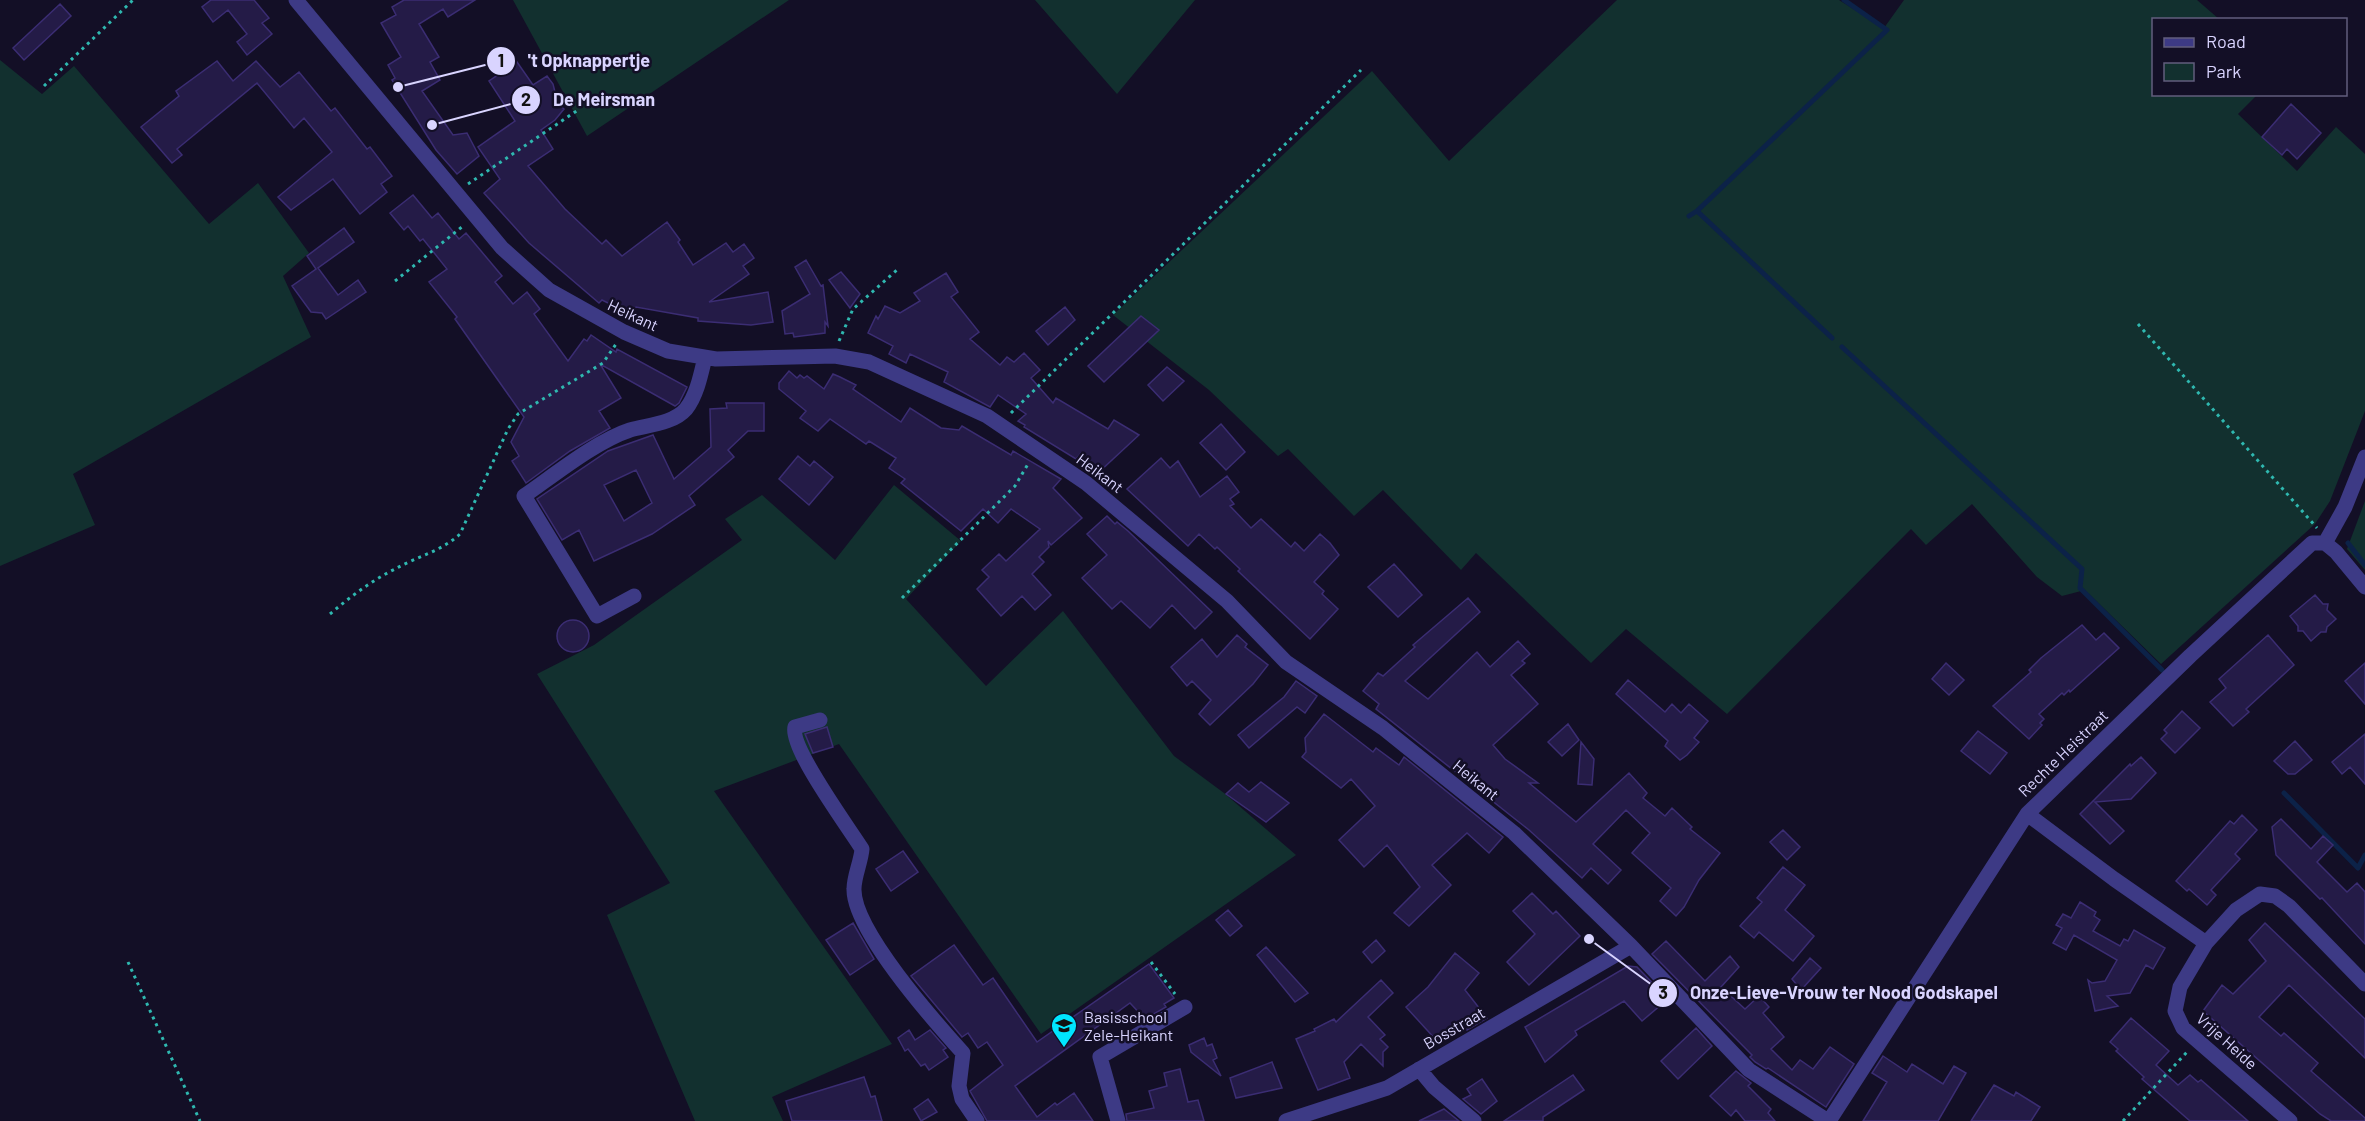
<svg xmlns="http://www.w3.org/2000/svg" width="2365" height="1121" viewBox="0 0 2365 1121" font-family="Barlow,sans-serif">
<rect width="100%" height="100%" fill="#130f26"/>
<path fill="#12302f" d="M513,0H789L587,136Z
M1035,0H1195L1117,94Z
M1617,0H1839L1884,28L1904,0H2197L2219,19L2154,20V94L2257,95L2238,114L2297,171L2336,127L2365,154V411L2330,501L2315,524L2161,664L2085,590L2062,596L2037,577L1972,504L1926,545L1911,529L1727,714L1626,629L1591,663L1476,553L1461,570L1383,490L1354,516L1288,449L1278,456L1209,390L1113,315L1372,71L1449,161Z
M0,60L42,94L74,66L209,224L258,183L309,253L283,276L311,337L73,474L95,525L0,566Z
M894,485L961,541L906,599L986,686L1063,611L1174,756L1224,793L1296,855L1041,1034L839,744L714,791L892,1044L772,1097L783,1121H695L607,915L670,883L537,674L594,645L742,540L725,519L762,495L835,560Z
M2365,501V570L2347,549Z"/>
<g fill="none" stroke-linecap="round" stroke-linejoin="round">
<path stroke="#0c2248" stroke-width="5" d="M1689,216L1697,211
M1832,338L1697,211L1887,30L1844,0
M1842,347L2082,569L2080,588L2162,670
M2348,543L2365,565
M2284,793L2358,868L2365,855"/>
</g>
<path fill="#241b47" stroke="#3b2d73" stroke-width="1.5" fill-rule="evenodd" d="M211,0H254L269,18L262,23L272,34L247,55L237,42L247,34L228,10L213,22L202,7Z
M404,0H475L448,17L443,9L419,24L439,57L430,62L440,80L422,91L453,135L467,133L479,156L457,174L436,150L392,80L395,78L388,65L401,57L381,23L396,15L392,7Z
M60,4L71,16L24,60L13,48Z
M217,61L233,81L256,61L280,87L299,72L331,111L335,108L367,149L370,147L392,176L381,184L387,192L360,214L333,179L291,210L278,197L332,152L304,118L294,128L257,83L177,149L182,155L172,163L141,127L179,96L176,91Z
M517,62L533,85L547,76L553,84L558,104L564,109L555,120L541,130L553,149L528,166L565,209L602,244L606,240L622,256L667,222L680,240L678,242L693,265L726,243L733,252L744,244L754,258L743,266L749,274L709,302L768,292L773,322L751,325L698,321V318L636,307L632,315L602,300L599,303L529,243L484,193L500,179L478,147L515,121L489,81Z
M2291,104L2321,133L2297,159L2287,149L2282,155L2262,137Z
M413,195L432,218L438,213L459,239L466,233L502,276L495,282L513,304L527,292L540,309L534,314L568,361L584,339L587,341L591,335L616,352L617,349L687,387L679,403L675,406L600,364L621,398L599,411L610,428L570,451L526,483L512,461L519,456L511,442L524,417L455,319L457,317L429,282L447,269L423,239L420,241L408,226L404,230L390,213Z
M344,228L354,242L318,268L338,295L358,280L366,292L326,319L322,313L311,312L292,286L316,269L307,256Z
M806,260L821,286L823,285L828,326L825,322V333L794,337L793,333L785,334L782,311L810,294L795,267Z
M841,272L860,294L850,308L829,280Z
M946,273L958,292L951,297L979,332L970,339L1000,365L1007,357L1014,362L1024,353L1040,370L1031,378L1053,403L1056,398L1108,429L1114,420L1139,435L1099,472L1086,465L1081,453L1076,459L1024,427L1025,425L1018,421L1026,414L998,395L990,407L944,382L948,372L910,354L906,363L889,354L893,346L868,333L876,316L878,319L885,306L900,313L920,301L914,293Z
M1065,307L1075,320L1048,345L1036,331Z
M1141,316L1159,330L1104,382L1088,366Z
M1167,367L1184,381L1163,401L1148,385Z
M789,371L797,378L800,375L804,378L807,376L824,389L833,374L840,377L856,385L853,389L901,422L910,408L941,428L959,430L962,426L1011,455L1013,451L1061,479L1053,488L1082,518L1051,545L1048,541L1049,547L1039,557L1044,562L1032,574L1051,595L1035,610L1022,596L1001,616L977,589L989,577L982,570L999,554L1006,561L1040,529L1011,509L998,523L983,509L961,531L901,483L905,479L889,468L896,458L869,441L866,444L830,419L818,431L800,418L806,411L779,389V383Z
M726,403H764V431H748L728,450L734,457L689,496L695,505L652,534L594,561L579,530L562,540L537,499L608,451L653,435L674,479L711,447L710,409L727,408ZM636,470L652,503L624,521L604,485Z
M1221,424L1245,452L1226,470L1200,443Z
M798,456L810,466L814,461L833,477L809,505L779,479Z
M1161,458L1170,468L1178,461L1200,497L1227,476L1239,492L1230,499L1234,504L1230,506L1251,528L1261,519L1291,547L1295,542L1304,551L1320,534L1330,543L1339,555L1314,582L1324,591L1322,594L1338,609L1310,639L1238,571L1240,569L1217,547L1215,549L1199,534L1188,546L1127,489Z
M1107,516L1115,524L1117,522L1128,531L1212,612L1195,629L1172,605L1150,628L1121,601L1112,609L1082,578L1107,555L1087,534Z
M1394,564L1422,595L1398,617L1368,587Z
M2315,595L2323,604H2328L2327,610L2336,619L2327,627L2326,632H2321L2311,641L2303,631H2298V626L2290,616Z
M1468,598L1480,612L1405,681L1428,699L1477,652L1490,667L1518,641L1530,654L1522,661L1525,663L1511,675L1538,704L1493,745L1505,759L1538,783H1529L1576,822L1629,773L1647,793L1643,798L1665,816L1672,808L1692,827L1690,829L1720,853L1699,880L1684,907L1676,916L1660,901L1671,888L1632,853L1650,833L1626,810L1593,844L1621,870L1608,884L1591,868L1582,878L1529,830L1376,709L1379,704L1363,691L1378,673L1383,676L1415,647L1413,645Z
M557 636a16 16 0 1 1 32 0a16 16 0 1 1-32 0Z
M2082,625L2096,640L2104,633L2119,648L2070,692L2069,690L2064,695L2062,693L2039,714L2044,719L2040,723L2042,725L2029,739L1993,706L2031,672L2029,670L2041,658Z
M1237,635L1247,644L1245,647L1268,665L1253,684L1210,725L1199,714L1211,700L1192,681L1187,686L1171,667L1202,639L1217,657Z
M2268,635L2294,665L2246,709L2249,712L2233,726L2210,702L2226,688L2219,679Z
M1946,663L1964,680L1949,695L1932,679Z
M2365,663V704L2345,681Z
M1628,680L1665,712L1672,704L1681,713L1689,704L1708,721L1694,738L1699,742L1687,755L1680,760L1665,746L1668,741L1616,694Z
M1296,681L1317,696L1305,713L1297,707L1249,748L1238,735L1284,697Z
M2182,711L2200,728L2175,753L2161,739L2167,733L2164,730Z
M1324,714L1373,752L1376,748L1399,765L1404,757L1503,837L1489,853L1467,833L1432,865L1451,885L1409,926L1394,913L1420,887L1387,845L1364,867L1339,840L1375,806L1351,779L1341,788L1302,757L1306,752L1305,738Z
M1568,724L1579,740L1562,756L1548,742Z
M827,727L833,747L813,753L805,734Z
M1978,731L2007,753L1990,774L1961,751Z
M2365,734V784L2350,767L2342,774L2332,762Z
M2295,741L2312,760L2295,774H2288L2274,761Z
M1581,742L1594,759L1592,785L1578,784Z
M2141,757L2156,773L2131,799L2095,802L2124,831L2110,844L2080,814L2130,764L2131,766Z
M1261,782L1289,803L1266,822L1226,794L1238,783L1249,792Z
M2242,815L2257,830L2235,854L2240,859L2211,890L2216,895L2207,905L2189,889L2187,891L2176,881L2230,821L2234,824Z
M2281,819L2311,849L2323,836L2333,845L2317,862L2347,892L2357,883L2365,892V944L2322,898L2320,899L2276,855L2272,827Z
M1783,830L1800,847L1787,860L1770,842Z
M903,851L918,872L891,891L876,869Z
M1783,867L1805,885L1785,910L1814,936L1793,961L1759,932L1754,938L1740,926L1762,902L1757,898Z
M1532,893L1553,914L1556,911L1580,936L1529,985L1507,962L1535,934L1513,911Z
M2080,902L2096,912L2094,916L2100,920L2093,931L2120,946L2124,939L2128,941L2134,930L2165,948L2153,969L2146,965L2130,993L2107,996L2118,1006L2095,1011L2088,980L2092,983L2105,981L2117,960L2074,935L2066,950L2053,943L2062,928L2056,925L2063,914L2071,918Z
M1228,910L1242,926L1230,936L1216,920Z
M853,923L874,959L850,975L826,940Z
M2265,923L2365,1019V1058L2289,985L2259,1017L2281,1036L2284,1033L2318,1063L2311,1071L2365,1118V1121H2331L2320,1114L2203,1011L2222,985L2233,994L2266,961L2249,940Z
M1376,940L1385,951L1372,963L1363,952Z
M1666,941L1705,981L1730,956L1739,967L1721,987L1745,1009L1759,996L1769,1007L1763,1013L1784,1037L1771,1049L1792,1070L1800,1060L1813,1069L1830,1047L1854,1064L1826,1107L1768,1068L1766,1069L1755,1062L1750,1057L1752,1055L1652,954Z
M954,945L983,985L993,978L1037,1042L1149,964L1174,998L1164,1004L1166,1007L1145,1019L1130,1003L1015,1086L1037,1117L1055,1103L1057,1105L1074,1093L1093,1121H987L970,1091L1003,1065L987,1042L978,1048L968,1033L962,1037L911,976Z
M1266,947L1308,993L1295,1002L1257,955Z
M1455,953L1479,973L1465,990L1487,1018L1467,1030L1459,1021L1437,1041L1406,1007L1428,987Z
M1810,958L1821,968L1801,990L1792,979Z
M1628,966L1637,967L1668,999L1642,1021L1624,1001L1575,1031L1577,1035L1545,1062L1525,1027Z
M1381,980L1393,993L1368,1017L1385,1035L1380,1039L1388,1047L1383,1052V1066L1361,1044L1344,1062L1350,1078L1318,1090L1296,1039L1315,1031L1314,1029L1334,1019L1336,1022Z
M2131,1018L2169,1051L2156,1065L2178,1085L2190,1075L2198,1082L2201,1080L2248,1121H2190L2142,1079L2144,1077L2116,1051L2118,1049L2110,1042Z
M1696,1028L1712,1046L1678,1079L1661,1061Z
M909,1030L915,1040L930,1030L946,1048L943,1050L948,1057L929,1070L925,1064L921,1066L908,1049L905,1051L898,1038Z
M1204,1038L1207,1046L1212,1044L1217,1058L1213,1060L1221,1076L1191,1052L1189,1045Z
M1883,1056L1907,1072L1912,1064L1943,1084L1954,1066L1966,1073L1938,1121H1863L1887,1082L1872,1073Z
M1272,1062L1282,1088L1236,1098L1230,1078Z
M1180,1069L1188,1102L1198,1100L1204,1121H1127L1126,1114L1154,1108L1149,1091L1167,1086L1164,1073Z
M1736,1071L1751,1083L1748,1086L1771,1109L1768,1113L1775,1121H1745L1736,1110L1731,1116L1710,1096Z
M1573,1075L1584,1090L1543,1117V1121H1504Z
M864,1077L871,1097L875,1096L882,1121H792L786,1101Z
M1482,1079L1497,1101L1481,1114L1463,1099L1471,1095L1467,1089Z
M1994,1085L2014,1096L2016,1092L2040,1107L2031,1121H1971Z
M928,1099L937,1112L921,1121L914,1109Z
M1444,1109L1459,1121H1419Z"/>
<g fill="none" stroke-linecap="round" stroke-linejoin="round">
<path stroke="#2fb8b0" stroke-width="3" stroke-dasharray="3 4.5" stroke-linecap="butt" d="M44,86L133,0
M468,184L578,110
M395,281L463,226
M2138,324L2317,528
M839,341L853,309L897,270
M1011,413L1361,70
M902,598L1015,486L1028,464
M330,614C350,597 371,581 395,569C416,557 442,551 460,534L508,429L518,414L603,363L616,344
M128,962L200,1121
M1151,962L1175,994
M2123,1121L2188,1051"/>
<path stroke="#3d3a85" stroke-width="15" d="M296,0L502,248L549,290L624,332L668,351L716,359L835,356L869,362L987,416L1086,483L1227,601L1286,662L1383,728L1514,833L1631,946L1749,1070L1828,1121
M2325,543L2336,552L2365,587
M634,596L597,616L524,496C553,476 596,441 630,430C647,425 673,424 686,409C697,395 701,374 705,357
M820,720L795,727C789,747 849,828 862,849C861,862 854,876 854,889C853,930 935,1022 963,1053L959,1086L962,1099L977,1121
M2027,814L2114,879L2206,943
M1419,1069L1434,1087L1474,1121
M1118,1121L1100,1057L1185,1007
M1286,1121L1387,1088L1631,946
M1829,1121L2027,814L2190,656L2312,543H2325L2345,507L2365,457
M2290,1121L2183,1028L2175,1011L2180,987L2206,943L2236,910L2260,894L2275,896L2289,906L2365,984"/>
</g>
<defs>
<symbol id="school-pin" viewBox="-11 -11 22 30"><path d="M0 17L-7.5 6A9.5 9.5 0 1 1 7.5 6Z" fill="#00e5ff" stroke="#130f26"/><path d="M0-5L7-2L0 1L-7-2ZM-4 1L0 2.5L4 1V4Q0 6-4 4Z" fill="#111"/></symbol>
</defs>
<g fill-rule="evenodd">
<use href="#school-pin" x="1049" y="1011" width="30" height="40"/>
</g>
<g text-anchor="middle" stroke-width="5" stroke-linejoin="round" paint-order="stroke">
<g font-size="16" fill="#d9d4ff" stroke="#130f26">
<text transform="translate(633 315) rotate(25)" y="6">Heikant</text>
<text transform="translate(1100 473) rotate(37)" y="6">Heikant</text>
<text transform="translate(2063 753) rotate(-44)" y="6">Rechte Heistraat</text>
<text transform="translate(1476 780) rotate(39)" y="6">Heikant</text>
<text transform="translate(1454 1028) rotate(-30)" y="6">Bosstraat</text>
<text transform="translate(2227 1041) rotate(42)" y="6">Vrije Heide</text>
</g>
<g font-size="16" fill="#d9d4ff" stroke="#130f26" text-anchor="start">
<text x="1084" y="1023">Basisschool<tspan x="1084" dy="18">Zele-Heikant</tspan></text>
</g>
</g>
<path fill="none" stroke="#d9d4ff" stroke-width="2" d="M398 87L501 61M432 125L526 100M1589 939L1663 993"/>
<g fill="#d9d4ff" stroke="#130f26" stroke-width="2">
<circle cx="398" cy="87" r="6"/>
<circle cx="432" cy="125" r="6"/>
<circle cx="1589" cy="939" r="6"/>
<circle cx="501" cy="61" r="15"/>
<circle cx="526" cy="100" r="15"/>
<circle cx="1663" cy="993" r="15"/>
</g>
<g font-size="18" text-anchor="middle" font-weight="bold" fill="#111">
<text x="501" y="67">1</text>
<text x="526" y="106">2</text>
<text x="1663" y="999">3</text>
</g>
<g font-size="18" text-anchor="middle" font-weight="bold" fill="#d9d4ff" stroke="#130f26" stroke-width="5" stroke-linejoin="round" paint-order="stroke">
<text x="589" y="67">'t Opknappertje</text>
<text x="604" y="106">De Meirsman</text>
<text x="1844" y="999">Onze-Lieve-Vrouw ter Nood Godskapel</text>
</g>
<rect x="2152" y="18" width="195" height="78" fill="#130f26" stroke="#625e7d" stroke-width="1.5"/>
<rect x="2164" y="38" width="30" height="9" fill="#3d3a85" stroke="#625e7d" stroke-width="1.5"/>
<text x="2206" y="48" font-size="18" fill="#d9d4ff">Road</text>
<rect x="2164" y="63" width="30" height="18" fill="#12302f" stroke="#625e7d" stroke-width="1.5"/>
<text x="2206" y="78" font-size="18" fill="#d9d4ff">Park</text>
</svg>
